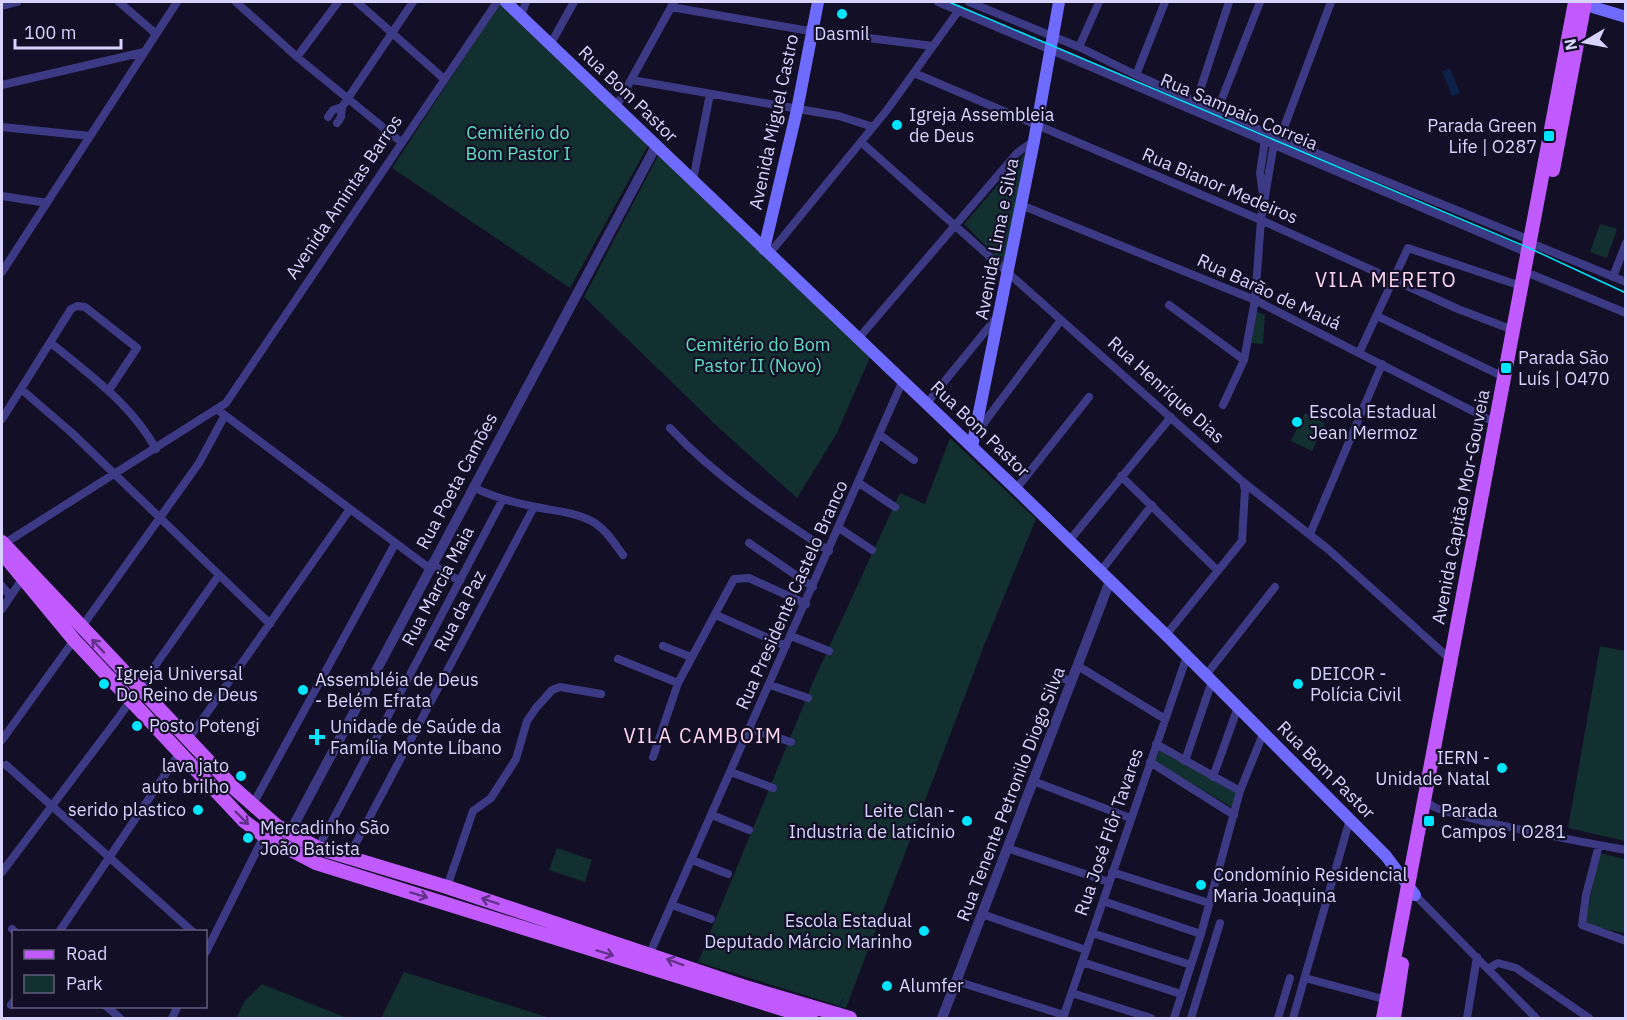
<svg xmlns="http://www.w3.org/2000/svg" width="1627" height="1020" viewBox="0 0 1627 1020" font-family="'IBM Plex Sans',sans-serif">
<rect width="100%" height="100%" fill="#130f26"/>
<path fill="#12302f" d="M501,2L649,144L570,288L392,168Z
M1027,151L1005,265L964,224Z
M660,152L871,355L837,433L797,498L720,429L584,297Z
M1600,224L1617,229L1607,258L1590,252Z
M1254,310L1265,315L1263,344L1249,343Z
M1305,413L1325,423L1312,451L1291,441Z
M950,438L1036,519L985,643L846,1008L698,962L813,682L900,493L925,504Z
M1600,646L1625,651V841L1568,828Z
M1160,749L1237,794L1233,808L1155,762Z
M557,848L592,860L585,882L549,870Z
M1599,853L1625,859V933L1585,925Z
M404,972L550,1018H381Z
M262,984L347,1018H236L245,1001Z"/>
<path fill="#0c2248" d="M1450,68L1460,93L1452,96L1442,71Z"/>
<g fill="none" stroke-linecap="round" stroke-linejoin="round">
<path stroke="#0c2248" stroke-width="2" d="M839,1010L843,999"/>
<path stroke="#3d3a85" stroke-width="8" d="M119,2L155,33
M236,2L297,57L401,142
M357,2L443,78
M938,2L1528,253
M969,2L1079,47L1136,75L1248,125L1530,240
M2,6L17,2
M671,7L804,30L933,46
M521,16L526,2
M550,45L574,2
M1079,47L1099,2
M297,57L338,2
M914,73L1261,220L1458,309L1513,330
M1136,75L1165,2
M632,80L839,116L873,127
M2,85L144,52
M1196,102L1229,2
M616,107L674,2
M1217,111L1260,2
M328,117L333,110L342,107
M337,123L341,117L342,107L413,2
M2,127L90,136
M1280,138L1331,2
M861,142L1243,482L1329,550L1451,660
M693,180L710,94
M1263,195L1260,173L1265,140
M2,196L47,203
M1021,205L1255,300L1496,423
M1538,246L1626,282
M769,254L887,110L959,10
M2,272L177,2
M1533,275L1626,313
M1613,277L1626,243
M1169,305L1244,360
M1377,316L1504,377
M858,339L1017,153L1034,141
M51,343C90,375 131,404 156,449
M1359,353L1408,248L1521,286
M21,389L72,433L270,624
M927,403L997,317
M1223,405L1244,360L1255,300L1261,220L1274,143
M218,410L429,568
M2,419L71,309L77,306L85,307L137,348L109,390
M670,428C717,478 772,514 829,551
M977,432L1061,320
M880,435L914,460
M1121,476L1218,571
M859,483L895,507
M473,487C491,496 511,502 531,506C552,511 575,511 595,523C607,531 614,543 623,555
M1016,489L1089,397
M839,528L872,550
M1310,534L1382,364
M1069,541L1171,417
M749,543L813,587
M2,545L226,403L497,2
M431,564L460,581
M1100,572L1152,505
M2,586L10,596
M2,609L25,575
M716,615L786,646
M81,628L199,463L225,415
M1166,635L1242,541L1245,490L1243,482
M791,636L829,651
M663,646L691,657
M618,659L678,683
M1078,666L1165,719
M1206,675L1275,587
M1063,678L1072,682
M770,685L808,698
M750,729L791,742
M2,740L74,640
M188,740L350,509
M1156,744L1240,791
M653,757L678,683L734,579L749,578L806,604
M1185,761L1212,681
M1150,762L1234,815
M6,765L193,932
M731,772L773,788
M1213,777L1238,707
M1033,781L1130,818
M1431,805C1445,817 1598,845 1626,850
M252,806L395,544
M712,815L749,830
M1599,845L1586,895L1582,925L1626,941
M318,848L503,499
M1007,848L1109,882
M348,858L534,507
M692,860L728,874
M2,872L116,721L219,575
M1112,872L1209,903
M447,887L473,811L491,798L516,759L527,721L536,708L552,690L560,687L601,694
M1415,895L1536,1018
M1103,901L1201,934
M672,905L711,919
M982,914L1086,950
M12,929L15,932
M59,932L181,751
M1092,933L1191,965
M206,952L264,836
M650,953L903,380
M1082,962L1181,994
M1489,968L1498,963L1516,968L1589,1018
M1305,978L1387,1000
M956,981L1064,1015
M1072,993L1151,1018
M11,1005L14,1001
M106,1006L120,1018
M172,1018L178,1006
M1063,1018L1187,656
M1174,1018L1201,934L1240,791L1263,734
M1191,1018L1220,923
M1278,1018L1290,978
M1293,1018L1350,819
M1467,1018L1477,957"/>
<path stroke="#3d3a85" stroke-width="10" d="M289,834L656,146
M942,1018L1110,581"/>
<path stroke="#6f6bff" stroke-width="12" d="M506,2L1016,489L1166,635L1386,856L1415,895
M1576,2L1626,17
M764,249L797,110L818,2
M972,447L1034,141L1059,2"/>
<path stroke="#c25bff" stroke-width="14" d="M1553,170L1585,2
M2,542L235,789L277,826L318,848L447,887L742,986L850,1018
M2,553L74,640L244,821L264,836L316,863L811,1018
M1383,1018L1575,2
M1394,1018L1402,964"/>
<path stroke="#00e5ff" stroke-width="1.5" d="M949,2L1529,248L1626,293"/>
</g>
<defs><path id="oneway-shaft" d="M-6 0H5M1.5-3L5.5 0L1.5 3" fill="none" stroke-width="1.6" stroke-linecap="round" stroke-linejoin="round" transform="scale(1.5)"/></defs>
<g stroke="#623188">
<use href="#oneway-shaft" transform="translate(98 646) rotate(-133)"/>
<use href="#oneway-shaft" transform="translate(242 818) rotate(45)"/>
<use href="#oneway-shaft" transform="translate(419 895) rotate(17)"/>
<use href="#oneway-shaft" transform="translate(490 901) rotate(-161)"/>
<use href="#oneway-shaft" transform="translate(605 953) rotate(17)"/>
<use href="#oneway-shaft" transform="translate(675 962) rotate(-160)"/>
</g>
<g fill="#00e5ff" stroke="#130f26" stroke-width="2">
<circle cx="842" cy="14" r="6"/>
<circle cx="897" cy="125" r="6"/>
<rect x="1543" y="130" width="12" height="12" rx="3"/>
<rect x="1500" y="362" width="12" height="12" rx="3"/>
<circle cx="1297" cy="422" r="6"/>
<circle cx="104" cy="684" r="6"/>
<circle cx="1298" cy="684" r="6"/>
<circle cx="303" cy="690" r="6"/>
<circle cx="137" cy="726" r="6"/>
<path d="M314 728h6v6h6v6h-6v6h-6v-6h-6v-6h6z"/>
<circle cx="1502" cy="768" r="6"/>
<circle cx="241" cy="776" r="6"/>
<circle cx="198" cy="810" r="6"/>
<circle cx="967" cy="821" r="6"/>
<rect x="1423" y="815" width="12" height="12" rx="3"/>
<circle cx="248" cy="838" r="6"/>
<circle cx="1201" cy="885" r="6"/>
<circle cx="924" cy="931" r="6"/>
<circle cx="887" cy="986" r="6"/>
</g>
<g text-anchor="middle" stroke-width="4.5" stroke-linejoin="round" paint-order="stroke">
<g font-size="18" fill="#d9d4ff" stroke="#130f26" text-anchor="start">
<text x="842" y="40" text-anchor="middle">Dasmil</text>
<text x="909" y="121">Igreja Assembleia<tspan x="909" dy="21">de Deus</tspan></text>
<text x="1537" y="132" text-anchor="end">Parada Green<tspan x="1537" dy="21">Life | O287</tspan></text>
<text x="1518" y="364">Parada São<tspan x="1518" dy="21">Luís | O470</tspan></text>
<text x="1309" y="418">Escola Estadual<tspan x="1309" dy="21">Jean Mermoz</tspan></text>
<text x="116" y="680">Igreja Universal<tspan x="116" dy="21">Do Reino de Deus</tspan></text>
<text x="1310" y="680">DEICOR -<tspan x="1310" dy="21">Polícia Civil</tspan></text>
<text x="315" y="686">Assembléia de Deus<tspan x="315" dy="21">- Belém Efrata</tspan></text>
<text x="149" y="732">Posto Potengi</text>
<text x="330" y="733">Unidade de Saúde da<tspan x="330" dy="21">Família Monte Líbano</tspan></text>
<text x="1490" y="764" text-anchor="end">IERN -<tspan x="1490" dy="21">Unidade Natal</tspan></text>
<text x="229" y="772" text-anchor="end">lava jato<tspan x="229" dy="21">auto brilho</tspan></text>
<text x="186" y="816" text-anchor="end">serido plastico</text>
<text x="955" y="817" text-anchor="end">Leite Clan -<tspan x="955" dy="21">Industria de laticínio</tspan></text>
<text x="1441" y="817">Parada<tspan x="1441" dy="21">Campos | O281</tspan></text>
<text x="260" y="834">Mercadinho São<tspan x="260" dy="21">João Batista</tspan></text>
<text x="1213" y="881">Condomínio Residencial<tspan x="1213" dy="21">Maria Joaquina</tspan></text>
<text x="912" y="927" text-anchor="end">Escola Estadual<tspan x="912" dy="21">Deputado Márcio Marinho</tspan></text>
<text x="899" y="992">Alumfer</text>
</g>
<g font-size="18" fill="#d9d4ff" stroke="#130f26">
<text transform="translate(628 94) rotate(44)" y="6">Rua Bom Pastor</text>
<text transform="translate(1239 112) rotate(23)" y="6">Rua Sampaio Correia</text>
<text transform="translate(774 122) rotate(-78)" y="6">Avenida Miguel Castro</text>
<text transform="translate(1220 186) rotate(23)" y="6">Rua Bianor Medeiros</text>
<text transform="translate(344 197) rotate(-56)" y="6">Avenida Amintas Barros</text>
<text transform="translate(997 239) rotate(-79)" y="6">Avenida Lima e Silva</text>
<text transform="translate(1269 292) rotate(25)" y="6">Rua Barão de Mauá</text>
<text transform="translate(1166 390) rotate(42)" y="6">Rua Henrique Dias</text>
<text transform="translate(980 429) rotate(44)" y="6">Rua Bom Pastor</text>
<text transform="translate(457 481) rotate(-62)" y="6">Rua Poeta Camões</text>
<text transform="translate(1461 507) rotate(-79)" y="6">Avenida Capitão Mor-Gouveia</text>
<text transform="translate(438 586) rotate(-62)" y="6">Rua Marcia Maia</text>
<text transform="translate(792 595) rotate(-66)" y="6">Rua Presidente Castelo Branco</text>
<text transform="translate(460 611) rotate(-62)" y="6">Rua da Paz</text>
<text transform="translate(1326 770) rotate(45)" y="6">Rua Bom Pastor</text>
<text transform="translate(1011 794) rotate(-69)" y="6">Rua Tenente Petronilo Diogo Silva</text>
<text transform="translate(1109 832) rotate(-71)" y="6">Rua José Flôr Tavares</text>
</g>
<g font-size="18" fill="#5fe0c0" stroke="#130f26">
<text x="518" y="139">Cemitério do<tspan x="518" dy="21">Bom Pastor I</tspan></text>
<text x="758" y="351">Cemitério do Bom<tspan x="758" dy="21">Pastor II (Novo)</tspan></text>
</g>
<g font-size="20" letter-spacing="1.5" fill="#ffd6f0" stroke="#130f26">
<text x="1386" y="287">VILA MERETO</text>
<text x="703" y="743">VILA CAMBOIM</text>
</g>
</g>
<rect width="1627" height="1020" fill="none" stroke="#d9d4ff" stroke-width="6"/>
<rect x="12" y="930" width="195" height="78" fill="#130f26" stroke="#625e7d" stroke-width="1.5"/>
<rect x="24" y="950" width="30" height="9" fill="#c25bff" stroke="#625e7d" stroke-width="1.5"/>
<text x="66" y="960" font-size="18" fill="#d9d4ff">Road</text>
<rect x="24" y="975" width="30" height="18" fill="#12302f" stroke="#625e7d" stroke-width="1.5"/>
<text x="66" y="990" font-size="18" fill="#d9d4ff">Park</text>
<g transform="translate(1585 42) rotate(260)" stroke="#130f26" stroke-width="4.5" paint-order="stroke">
<path d="M0-4.5L10 22L0 15L-10 22Z" fill="#d9d4ff"/>
<text y="-9" font-size="16" font-weight="bold" text-anchor="middle" fill="#d9d4ff">N</text>
</g>
<path d="M15 39v9h106v-9" fill="none" stroke="#d9d4ff" stroke-width="3"/>
<text x="24" y="39" font-size="18" fill="#d9d4ff" stroke="#130f26" stroke-width="4.5" paint-order="stroke">100 m</text>
</svg>
